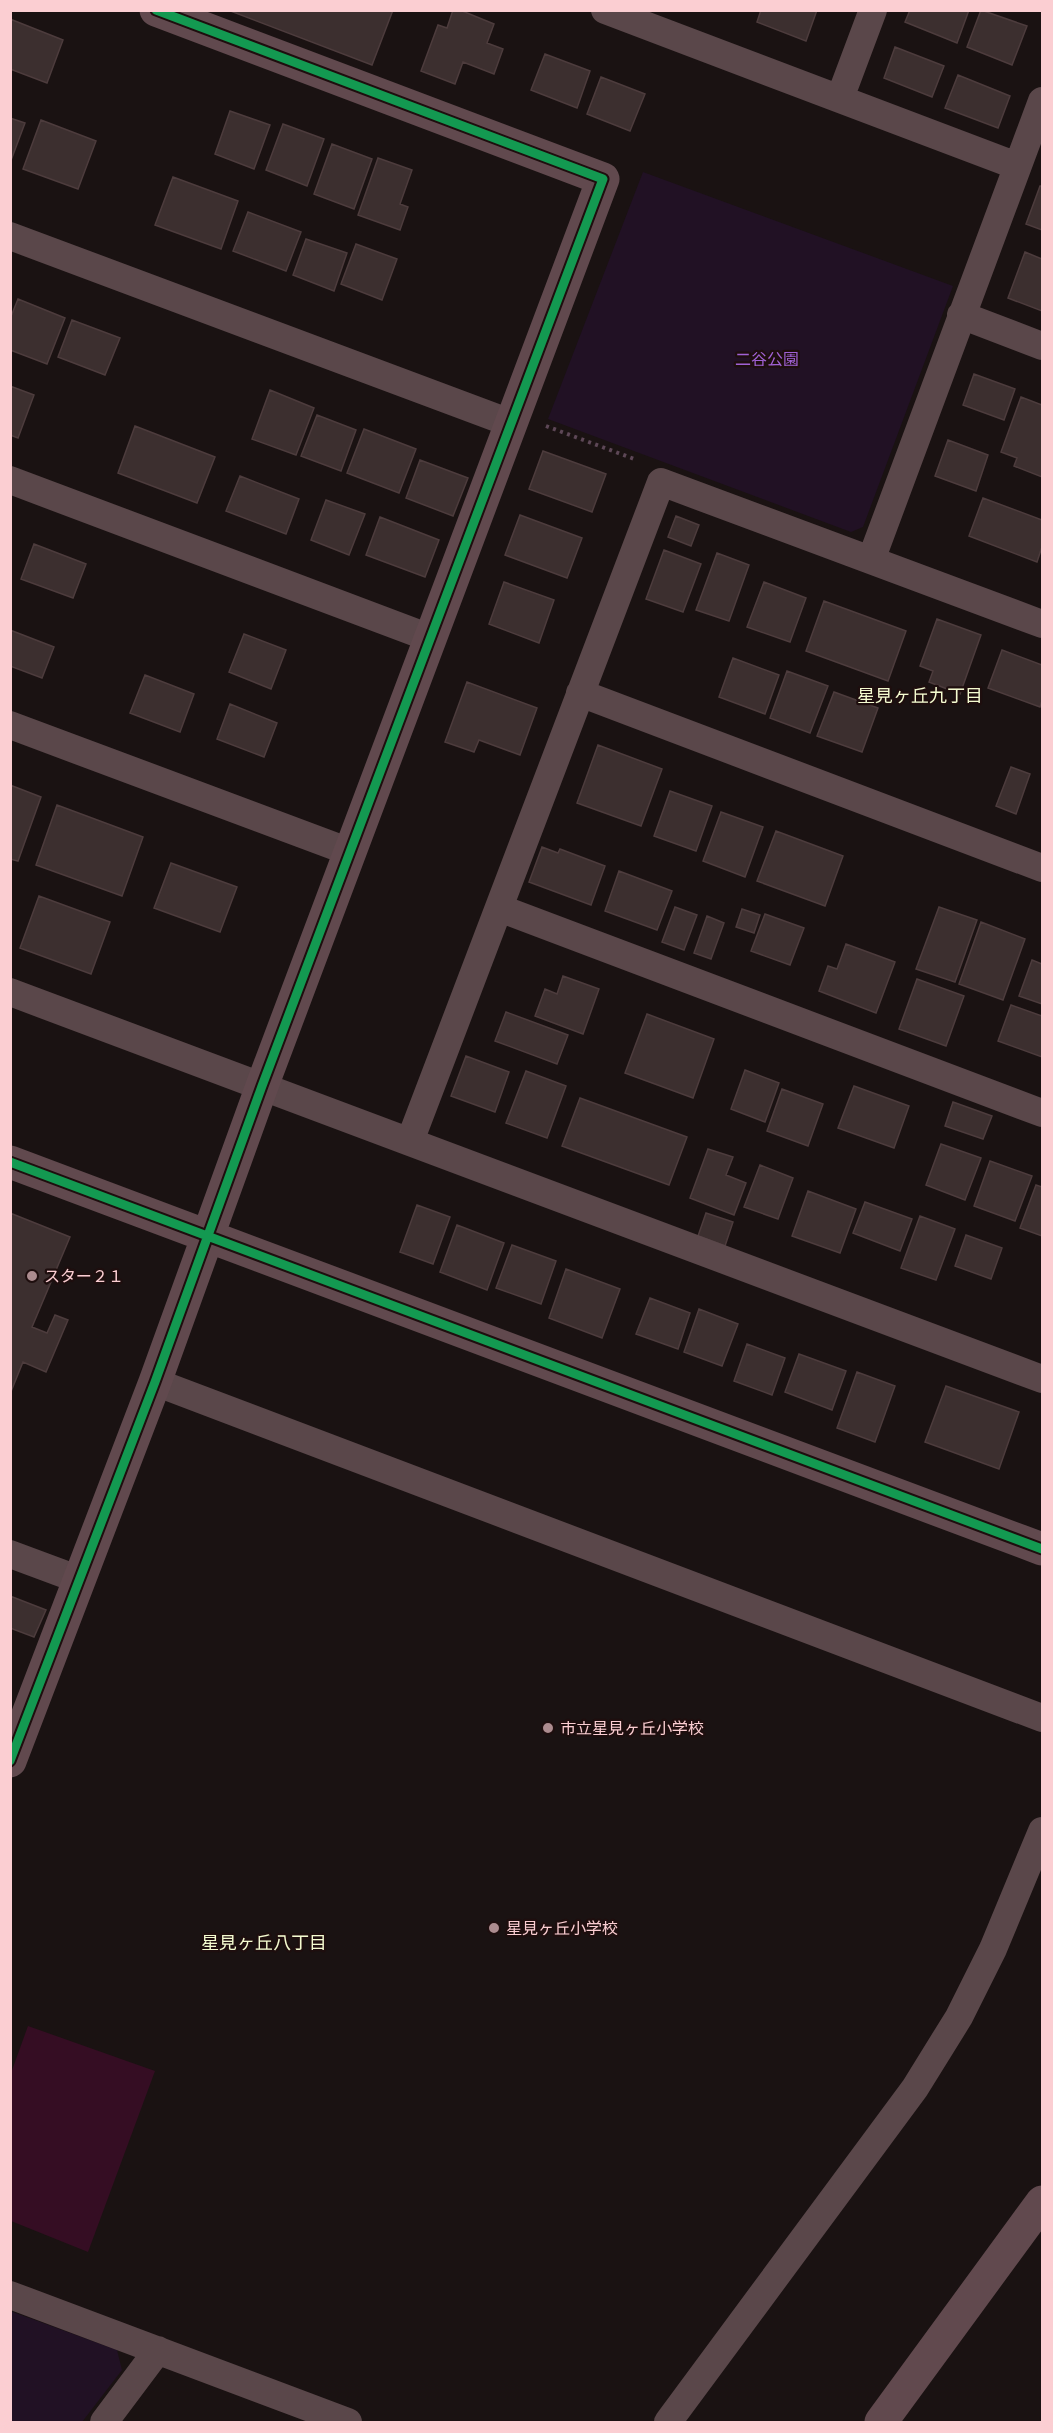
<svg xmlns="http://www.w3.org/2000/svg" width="1053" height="2433" viewBox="0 0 1053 2433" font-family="'PT Sans Narrow','Noto Sans JP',sans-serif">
<rect width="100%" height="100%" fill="#1a1212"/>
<path fill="#211124" d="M643,172L953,286L863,527L851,532L548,419Z
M10,2311L117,2350L122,2370L82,2422H11Z"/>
<path fill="#350d23" d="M28,2026L155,2071L88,2252L11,2221V2073Z"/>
<path fill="#3c2f2f" stroke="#4d3c3d" stroke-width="1.5" d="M228,10H393L372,65Z
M453,10H460L494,24L487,43L503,49L494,74L463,62L455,84L421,71L438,25L447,28Z
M761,10H817L806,41L757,22Z
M910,10H969L957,43L905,22Z
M981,10L1027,26L1012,65L967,47Z
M10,19L63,40L47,83L10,69Z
M895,47L944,66L932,97L884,78Z
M545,54L590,71L577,108L531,90Z
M958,75L1010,96L998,128L945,108Z
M601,77L645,94L630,131L587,114Z
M230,111L270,125L254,169L215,154Z
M10,118L25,123L10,163Z
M41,120L96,141L78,189L23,169Z
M283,124L324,139L307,186L266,170Z
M332,144L372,159L354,209L314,194Z
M378,158L412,170L400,204L408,207L400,230L358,215Z
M173,177L238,201L221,249L155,225Z
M1040,186H1042V230L1026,224Z
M248,212L301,232L286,271L233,251Z
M306,239L347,253L334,291L293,275Z
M356,244L397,259L382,300L341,284Z
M1025,252L1042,259V311L1008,298Z
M18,299L65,318L47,364L10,350V319Z
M72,320L120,338L105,375L58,357Z
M974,374L1015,389L1004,420L963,405Z
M10,386L34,395L18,438L10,435Z
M270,390L314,408L296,455L252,439Z
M1021,397L1042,405V477L1014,466L1017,458L1001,452Z
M317,415L356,430L341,471L301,456Z
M135,426L215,457L197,503L118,473Z
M364,429L416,449L399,493L347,473Z
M948,440L988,455L976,491L935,476Z
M543,451L606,474L592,512L529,489Z
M420,460L468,478L453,516L406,498Z
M240,476L299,499L286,534L226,511Z
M983,498L1042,520V547L1037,562L969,536Z
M326,500L365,514L349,555L311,540Z
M520,515L582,538L567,578L505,555Z
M676,516L699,525L691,546L668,537Z
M380,517L439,540L425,577L366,555Z
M34,544L86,564L73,598L21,579Z
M664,550L701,564L683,612L646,599Z
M717,553L749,565L729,621L696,610Z
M504,582L554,600L539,643L489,624Z
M764,582L806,598L790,642L747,627Z
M824,601L906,631L888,681L806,651Z
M937,619L981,635L960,694L929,682L933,671L920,666Z
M10,630L54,647L42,678L10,666Z
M244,634L286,650L271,689L229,672Z
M1002,650L1042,665V701L1040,707L988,688Z
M733,658L779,675L765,714L719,697Z
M787,671L828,686L810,733L770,718Z
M145,675L194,694L180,732L130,713Z
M467,682L537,708L520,755L479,740L474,752L445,742Z
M834,692L878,708L862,752L817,736Z
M230,704L277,723L264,757L217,739Z
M598,745L662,769L641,826L577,803Z
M1011,767L1030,774L1016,814L996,806Z
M10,785L41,797L18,861L10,859Z
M670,791L712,806L696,851L654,836Z
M57,805L143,837L122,896L36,865Z
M721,812L763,827L745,877L703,861Z
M776,831L843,856L825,906L757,881Z
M542,847L558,853L560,849L605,866L591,905L529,882Z
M171,863L237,887L220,932L154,908Z
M619,871L672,891L657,930L605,911Z
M39,896L110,922L91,974L20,948Z
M675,907L697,915L684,950L662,942Z
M939,907L977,920L955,982L916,969Z
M742,909L760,915L754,933L736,927Z
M765,914L804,928L790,965L751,951Z
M707,916L724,923L711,959L694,953Z
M981,922L1025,939L1003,1000L959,984Z
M846,944L895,962L876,1013L819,991L828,966L837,969Z
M1032,960L1042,964V1004L1019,996Z
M563,976L599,989L583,1034L535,1016L545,989L557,994Z
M917,979L964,996L946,1046L899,1029Z
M1011,1005L1042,1016V1057L998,1041Z
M506,1012L568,1035L557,1064L495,1041Z
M647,1014L714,1039L693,1098L625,1073Z
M466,1056L509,1072L495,1112L451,1096Z
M745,1070L779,1083L765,1122L731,1109Z
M526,1071L566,1086L547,1138L506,1123Z
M854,1086L909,1106L894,1148L838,1128Z
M782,1089L823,1104L808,1146L767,1131Z
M580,1098L687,1137L669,1185L562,1146Z
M953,1102L992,1116L983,1139L945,1126Z
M941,1144L981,1158L965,1200L926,1185Z
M708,1149L733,1157L726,1175L746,1183L734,1215L690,1198Z
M990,1161L1032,1176L1015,1221L974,1206Z
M760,1165L793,1178L778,1219L744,1207Z
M1036,1185L1042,1187V1236L1020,1228Z
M808,1191L856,1209L840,1253L792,1236Z
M865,1202L912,1219L900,1251L853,1233Z
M417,1205L450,1217L433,1264L400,1252Z
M10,1213L70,1237L32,1327L47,1333L55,1315L68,1320L46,1372L23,1362L10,1394Z
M706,1213L733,1222L725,1246L698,1236Z
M920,1216L955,1229L936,1280L901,1268Z
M457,1225L504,1243L487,1290L440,1272Z
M966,1235L1002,1248L991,1279L955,1266Z
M512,1245L556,1261L541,1304L496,1288Z
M566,1269L620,1289L602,1338L549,1318Z
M650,1298L690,1313L678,1349L636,1334Z
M699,1309L738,1324L722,1366L684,1352Z
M747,1344L785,1358L772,1395L734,1381Z
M799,1354L846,1371L832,1410L785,1392Z
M857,1372L895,1386L875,1442L837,1428Z
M946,1386L1019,1412L999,1469L925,1442Z
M10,1596L46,1610L34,1637L10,1628Z"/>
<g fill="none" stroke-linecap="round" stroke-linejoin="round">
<path stroke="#5d4756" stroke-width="4" stroke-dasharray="3 4.5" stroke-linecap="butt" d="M546,426L637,460"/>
<path stroke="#5a474a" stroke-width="28" d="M605,10L1017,166
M840,98L873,10
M10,236L510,423
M961,315L1042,346
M10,480L430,638
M871,560L1042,101
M580,693L1042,868
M10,725L350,852
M499,908L1042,1113
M10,992L1042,1379
M410,1141L661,482L1042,624
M155,1382L1042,1718
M10,1554L80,1580
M10,2295L348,2422
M104,2422L158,2350
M668,2422L915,2088L959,2017L993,1949L1042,1831"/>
<path stroke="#61494e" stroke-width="33" d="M10,1162L1042,1549
M10,1761L155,1382L262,1086L603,179L156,10
M881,2422L1042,2202"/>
<defs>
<path id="cycleway" d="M10,1162L1042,1549
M10,1761L155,1382L262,1086L603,179L156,10"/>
</defs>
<use href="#cycleway" stroke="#1e0e0e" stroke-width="13"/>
<use href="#cycleway" stroke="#139951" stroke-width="9"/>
</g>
<g fill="#ac8c8f" stroke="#1e0e0e" stroke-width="2">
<circle cx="32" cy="1276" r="6"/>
<circle cx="548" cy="1728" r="6"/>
<circle cx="494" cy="1928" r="6"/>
</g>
<g text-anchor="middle" stroke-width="4.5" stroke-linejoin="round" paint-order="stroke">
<g font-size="16" fill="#a061d4" stroke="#1e0e0e">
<text x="767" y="365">二谷公園</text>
</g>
<g font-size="16" fill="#fbced2" stroke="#1e0e0e" text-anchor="start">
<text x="44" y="1282">スター２１</text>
<text x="560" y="1734">市立星見ヶ丘小学校</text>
<text x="506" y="1934">星見ヶ丘小学校</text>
</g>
<g font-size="18" fill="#f4fbd0" stroke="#1e0e0e">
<text x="920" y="702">星見ヶ丘九丁目</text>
<text x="264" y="1949">星見ヶ丘八丁目</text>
</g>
</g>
<rect width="1053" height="2433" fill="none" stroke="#fbced2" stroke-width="24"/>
</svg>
